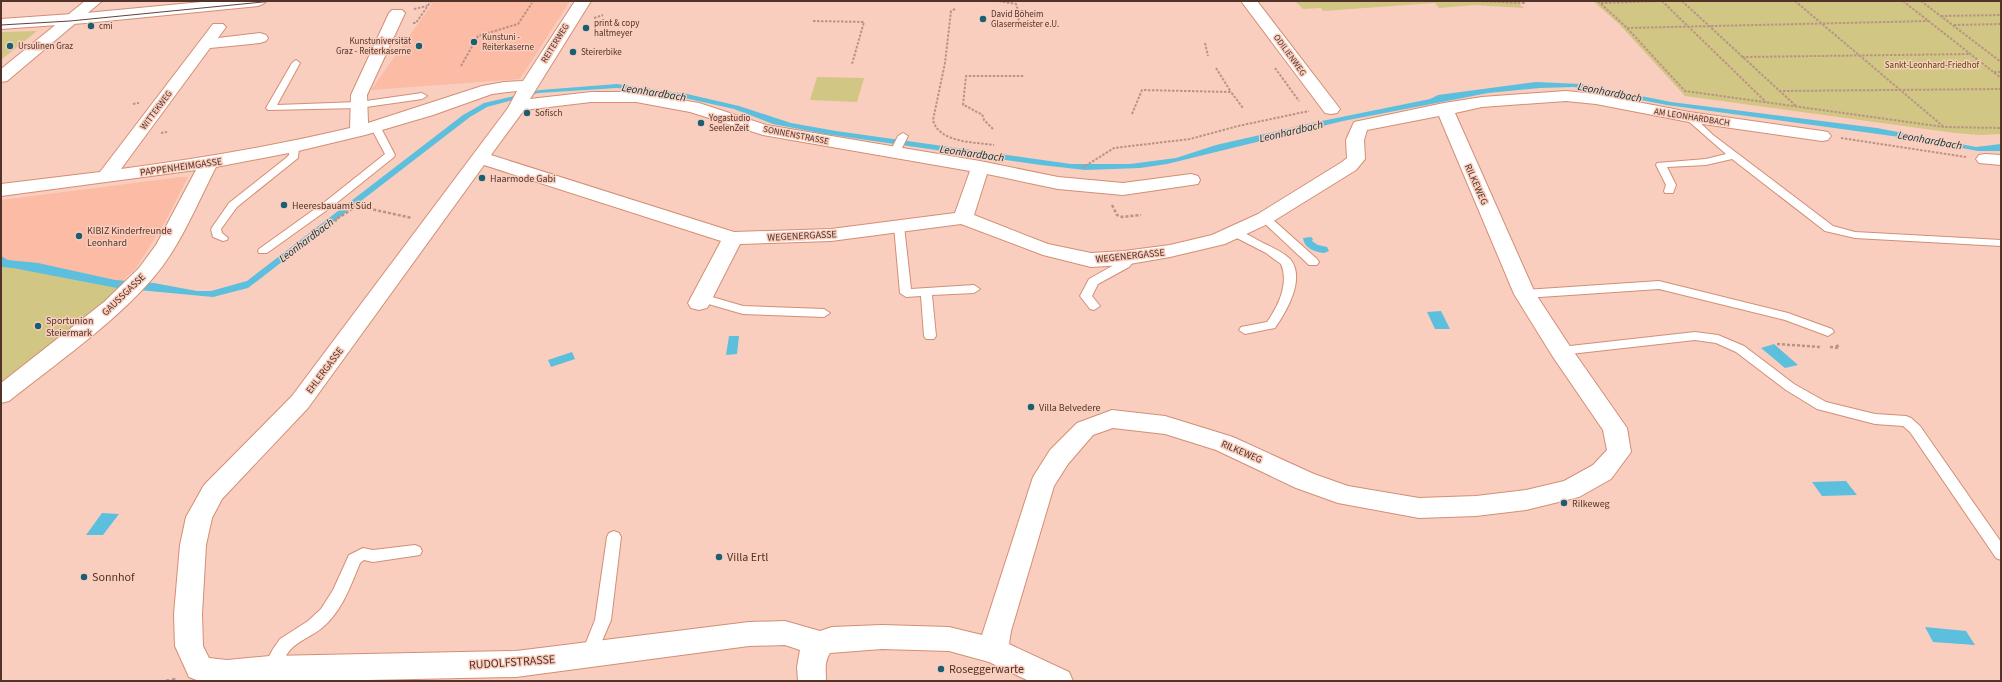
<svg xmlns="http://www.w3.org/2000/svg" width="2002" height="682" viewBox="0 0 2002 682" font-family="'Source Sans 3',sans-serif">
<rect width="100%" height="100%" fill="#facebe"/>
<path fill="#fbbba4" d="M434,1H570L520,79L371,90Z
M181,177H188L165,222L136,268L120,283L1,261V200Z"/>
<path fill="#d1c684" d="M1295,1H1516L1524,8L1474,5L1439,8L1435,3L1323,11L1321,8L1303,9Z
M1593,1H2001V134L1980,135L1955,133L1685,96L1619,24Z
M37,31L1,60V32Z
M817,77L864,78L857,102L810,100Z
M1,261L120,283L110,299L1,385Z"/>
<path fill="#5bbfdd" d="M1536,82L1581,84L1671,102L1877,128L1976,147L2001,144V151H1978L1907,138L1667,105L1574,87L1540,88L1488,93L1447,101L1343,121L1167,164L1140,168L1085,170L1041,165L825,134L773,124L734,109L658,92L617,88L538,93L487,107L470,117L248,288L213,297L117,288L13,268L1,267V256L8,260L38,263L115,280L154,283L197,291H211L247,281L463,115L484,103L540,90L617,84L687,94L739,106L791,123L836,131L1071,164H1130L1176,158L1216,145L1312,123L1430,99L1438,95Z
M1311,237L1313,239L1312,241L1318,245L1327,247L1329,251L1324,253C1315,252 1304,248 1303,238Z
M1441,311L1450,329H1435L1427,312Z
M729,336H739L737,354L726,355Z
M1774,344L1798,365L1785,368L1761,348Z
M572,352L575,359L551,367L548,360Z
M1846,481L1857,495L1822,496L1812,482Z
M102,513L119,514L103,535H86Z
M1925,627L1966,631L1975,645L1933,642Z"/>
<path fill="#facebe" d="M981,149L1001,152L997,161L977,158Z"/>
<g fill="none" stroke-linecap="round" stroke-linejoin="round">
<defs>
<path id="service" d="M296,60L300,63L277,105L359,102L422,93L427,96L422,99L359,108L268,110L266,108L292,63Z
M1689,114L1692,115L1713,135L1833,226L1855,232L2001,240V246L1855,238L1825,231L1732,159L1706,165L1667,167L1676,185L1673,193H1665L1664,191L1666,185L1656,165L1657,163L1706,159L1726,154L1686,119V115Z
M375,123L380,126L395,155L394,157L334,205L267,253H259L258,251L259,249L326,201L385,154L370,126Z
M903,133L908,136L900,152L895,155L892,154L890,152L898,136Z
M294,144L299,147L298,158L237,207L221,229L222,233L228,238L227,240L223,241L213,237L211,229L229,203L286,158L289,155V147Z
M1265,215L1269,216L1317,259L1319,262L1317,265H1309L1261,220L1260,218L1261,216Z
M899,223L904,226L911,289L974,285L980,289L974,293L932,295L936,336L934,339H926L924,336L921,296L906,297L900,293L894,226Z
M1235,230C1245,232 1254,238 1263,243C1272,247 1283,252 1290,259C1306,278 1287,311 1275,328L1245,334L1239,330L1241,327L1267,322C1279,305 1289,283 1281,264L1266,253L1231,235L1230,233Z
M1131,253L1137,257L1129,267L1098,284L1092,296L1100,306L1094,310L1090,309L1080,296L1089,279L1121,261L1127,254Z
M1659,281L1788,313L1832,329L1834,332L1828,336L1785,320L1659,289L1525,298L1519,294L1525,290Z
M702,294L743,306L824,309L830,313L824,317L743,314L698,301L696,298L698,295Z
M1695,332L1718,335L1744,346L1794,384L1826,402L1875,414L1906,416L1911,418L1920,426L2001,542V560L1996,558L1910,432L1903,426L1875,424L1817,409L1786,390L1736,352L1716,343L1695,340L1561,355L1557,354L1555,351L1557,348L1561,347Z
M614,531L619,533L621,537L611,620L594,660L589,662L584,660L581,655L595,620L607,537L609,533Z
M415,545L420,547L422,551L420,555L373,562L364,560L360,563C351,585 342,611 323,627C313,636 299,640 290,650C283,658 280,672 270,676L264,674L262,669L273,649L280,639L308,621L321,609L333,590L349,555L363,548L373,550Z"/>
<path id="minor" d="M85,1H102L7,81L1,82V69Z
M575,1H591L530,99L591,92H636L699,103L766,125L980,161L1058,177L1123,183L1191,174L1198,176L1200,180L1198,184L1123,195L1058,189L987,174L974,215L1048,244L1091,253L1124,251L1170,245L1212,235L1258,214L1342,162L1347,158L1346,140L1354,122L1444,103L1482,97L1566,91L1596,94L1689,112L1822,131L1828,132L1831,136L1828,140L1822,141L1689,122L1596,104L1566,101L1482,107L1455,113L1535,293L1569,345L1627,428L1631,452L1611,479L1579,497L1526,510L1476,516L1419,518L1338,503L1296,488L1216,450L1165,434L1113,428L1093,435L1068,464L1054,486L1011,631L1009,644L1069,672L1073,681H1029L989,662L949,651L882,649L830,653C824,662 826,671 826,681H798L797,667L800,650L785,645L749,646L516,677L320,681H199L189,677L175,646L174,614L180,545L186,517L190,510L204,485L292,396L508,108L517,91L492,94L433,115L365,135L294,152L216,167C197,204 180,247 153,278C112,325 58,362 9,401L1,403V383L104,302L139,268L156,245L196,170L1,196V184L100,172L213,24H223L226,27L218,38L260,33L266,35L268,38L266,41L260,43L210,48L121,169C198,159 274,146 350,128L351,95L389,13L392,10H402L405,13L367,95L368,123L482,86L504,82L523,81ZM591,102H636L690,112L763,135L970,171L955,213L831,229L734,232L491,155L524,110ZM1439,116L1514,294L1553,357L1603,430L1607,450L1593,465L1564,481L1526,490L1476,496L1419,498L1348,486L1314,474L1233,437L1165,416L1112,410L1077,423L1050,450L1033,477L982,635L949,627L882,625L832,627L820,631L785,621L749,622L516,651L270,656L227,660L209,658L203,646L202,614L206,545L212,518L222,499L308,408L484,165L721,241L688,303L691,308L699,310L707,308L710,303L740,244L831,241L961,224L1043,255L1091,267L1124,265L1170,257L1225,244L1272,222L1356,170L1365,159L1364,140L1367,130Z
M1241,1H1257L1337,105L1340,109L1337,113L1331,114L1325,113Z
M1985,154L2001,155V165L1979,163L1976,159L1979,155Z"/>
<path id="secondary" d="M212,1H266L263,4L258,6L86,23L1,29V19L86,13Z"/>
</defs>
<use href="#service" stroke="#d38e75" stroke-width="2"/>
<use href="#minor" stroke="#d38e75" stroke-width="2"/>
<use href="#secondary" stroke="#d38e75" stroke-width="2"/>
<path stroke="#ba9386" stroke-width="2" stroke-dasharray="2.5 1.5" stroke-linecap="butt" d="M999,1L1016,4L1019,14L1018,27L1001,26
M1478,1L1524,3L1522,1
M1598,1L1627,28L1685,91L1944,127L2001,128
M1662,1L1766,102
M1682,1L1796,106
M1795,1L1944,127
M1903,1L2001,78
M1921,1L2001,62
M1601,3L1662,1
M414,9L427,6
M955,9L951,11L945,63L933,120C939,143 974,142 994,145
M1941,16L2001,15
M594,18L603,15
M813,21L864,22L852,64
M413,23H416L431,1
M1954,25L2001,24
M1627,28L1929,21
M1205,43L1208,56
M1742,57L1970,54
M461,66L478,36L518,24L532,3
M1216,68L1231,92
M1275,68L1299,101
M1994,72H2001
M1779,91L2001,89
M133,104L139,103
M1132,114L1142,90L1231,92L1243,108
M993,129L984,120L982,114C974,112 970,107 963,105L966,76H1024
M161,133L167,132
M1841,138L1966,157
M1082,168L1114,148L1190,139L1238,126L1309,111"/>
<path stroke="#ba9386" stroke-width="2.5" stroke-dasharray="3 2" stroke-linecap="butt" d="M1112,205L1117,215L1122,217L1141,215
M337,221L335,220L357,206L412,218
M1777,344L1821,347
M1830,347L1839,348L1836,344"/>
<path stroke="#ba9386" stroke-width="3" stroke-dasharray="3.5 2.5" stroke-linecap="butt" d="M166,681L177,679"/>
<use href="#service" fill="#fff" fill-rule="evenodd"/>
<use href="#minor" fill="#fff" fill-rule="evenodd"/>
<use href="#secondary" fill="#fff" fill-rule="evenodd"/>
<path stroke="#624338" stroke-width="1" d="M1,25L70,21L273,1"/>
</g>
<g fill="#1a5f71" stroke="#facebe" stroke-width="1.5">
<circle cx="983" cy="19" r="4"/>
<circle cx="91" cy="26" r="4"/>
<circle cx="586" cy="28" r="4"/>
<circle cx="474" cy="42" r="4"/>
<circle cx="10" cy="46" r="4"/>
<circle cx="419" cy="46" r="4"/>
<circle cx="573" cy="52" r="4"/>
<circle cx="527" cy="113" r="4"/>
<circle cx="701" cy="123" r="4"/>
<circle cx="482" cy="178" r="4"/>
<circle cx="284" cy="205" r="4"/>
<circle cx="79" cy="236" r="4"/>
<circle cx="38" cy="326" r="4"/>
<circle cx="1031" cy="407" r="4"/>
<circle cx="1564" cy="503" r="4"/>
<circle cx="719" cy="557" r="4"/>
<circle cx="84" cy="577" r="4"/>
<circle cx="941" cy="669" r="4"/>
</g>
<g text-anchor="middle" stroke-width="3" stroke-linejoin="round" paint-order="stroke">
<g font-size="9" fill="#513329" stroke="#facebe" text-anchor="start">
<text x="991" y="17">David Böheim<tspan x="991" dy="10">Glasermeister e.U.</tspan></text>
<text x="594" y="26">print &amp; copy<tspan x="594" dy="10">haltmeyer</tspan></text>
<text x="99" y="29">cmi</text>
<text x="482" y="40">Kunstuni -<tspan x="482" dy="10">Reiterkaserne</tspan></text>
<text x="411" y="44" text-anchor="end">Kunstuniversität<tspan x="411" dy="10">Graz - Reiterkaserne</tspan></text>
<text x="18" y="49">Ursulinen Graz</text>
<text x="581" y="55">Steirerbike</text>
<text x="535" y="116">Sofisch</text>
<text x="709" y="121">Yogastudio<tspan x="709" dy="10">SeelenZeit</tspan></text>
</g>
<g font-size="9" fill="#513329" stroke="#facebe">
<text transform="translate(555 43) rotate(-58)" y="3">REITERWEG</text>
<text transform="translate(1290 55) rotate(54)" y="3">ODILIENWEG</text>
<text transform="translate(156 110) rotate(-53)" y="3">WITTEKWEG</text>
<text transform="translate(1692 117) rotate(9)" y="3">AM LEONHARDBACH</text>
<text transform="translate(796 135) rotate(11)" y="3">SONNENSTRASSE</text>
</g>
<g font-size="9" fill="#534908" stroke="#facebe">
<text x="1932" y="68">Sankt-Leonhard-Friedhof</text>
</g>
<g font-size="10" fill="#513329" stroke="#facebe">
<text transform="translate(181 166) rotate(-8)" y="4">PAPPENHEIMGASSE</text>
<text transform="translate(1477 184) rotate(66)" y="4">RILKEWEG</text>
<text transform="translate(802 235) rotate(-3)" y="4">WEGENERGASSE</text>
<text transform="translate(1130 255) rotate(-6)" y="4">WEGENERGASSE</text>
<text transform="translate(123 294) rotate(-44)" y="4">GAUSSGASSE</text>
<text transform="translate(324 370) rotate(-53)" y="4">EHLERGASSE</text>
<text transform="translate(1242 451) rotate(23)" y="4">RILKEWEG</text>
</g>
<g font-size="10" fill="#513329" stroke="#facebe" text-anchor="start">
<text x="490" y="182">Haarmode Gabi</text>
<text x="292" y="209">Heeresbauamt Süd</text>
<text x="87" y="234">KIBIZ Kinderfreunde<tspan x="87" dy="12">Leonhard</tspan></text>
<text x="46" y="324">Sportunion<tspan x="46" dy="12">Steiermark</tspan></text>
<text x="1039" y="411">Villa Belvedere</text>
<text x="1572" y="507">Rilkeweg</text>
</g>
<g font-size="11" font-style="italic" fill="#00313d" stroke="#facebe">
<text transform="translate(654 92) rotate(9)" y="4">Leonhardbach</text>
<text transform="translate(1610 92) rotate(11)" y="4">Leonhardbach</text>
<text transform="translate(1291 131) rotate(-13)" y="4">Leonhardbach</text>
<text transform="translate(1930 140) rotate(10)" y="4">Leonhardbach</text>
<text transform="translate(972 153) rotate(8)" y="4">Leonhardbach</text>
<text transform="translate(306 240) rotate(-37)" y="4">Leonhardbach</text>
</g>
<g font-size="12" fill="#513329" stroke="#facebe" text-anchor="start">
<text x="727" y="561">Villa Ertl</text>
<text x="92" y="581">Sonnhof</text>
<text x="949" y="673">Roseggerwarte</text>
</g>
<g font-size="12" fill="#513329" stroke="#facebe">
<text transform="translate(512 662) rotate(-4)" y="4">RUDOLFSTRASSE</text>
</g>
</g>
<rect width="2002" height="682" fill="none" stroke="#513329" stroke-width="4"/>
</svg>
